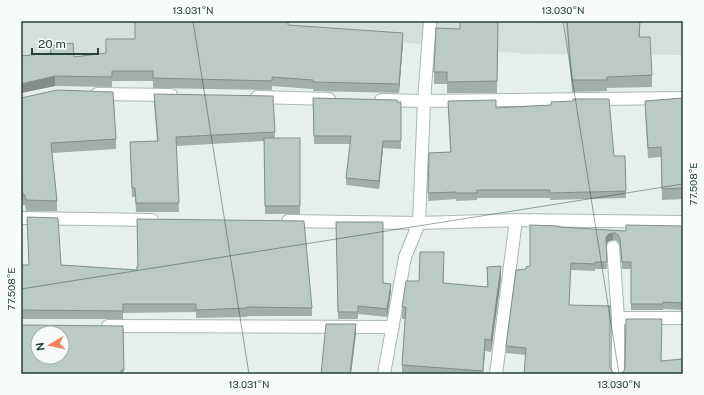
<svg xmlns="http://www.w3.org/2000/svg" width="704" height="395" viewBox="0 0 704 395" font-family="'Public Sans',sans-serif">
<rect width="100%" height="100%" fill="#e6efeb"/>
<path fill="#d4dfda" d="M21,21H683V55L527,54L216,25L21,80Z"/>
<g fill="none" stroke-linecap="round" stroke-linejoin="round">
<defs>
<path id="minor" d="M97,94L171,95
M257,97L329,99
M381,100L424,101L683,98
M21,218L152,220
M288,221L419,223L516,220L683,222
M613,247L618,318V374
M618,318H683
M108,326L393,327
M384,374L405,257L419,223L424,101L430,21
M496,374L516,220"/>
</defs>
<use href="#minor" stroke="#a8b8b2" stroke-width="14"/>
<use href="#minor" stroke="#fff" stroke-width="12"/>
</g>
<path fill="#a1aea9" d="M460,21H640V37L652,75V87L607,88V91L572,92L566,23L498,21L497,93H447V84H434V72L460,29Z
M288,25L403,42L399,93L313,91V89L272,86V90L153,88V81H112V87L55,86L21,93V56L50,53V46L74,57L106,53L135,39Z
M154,94L275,132V138H300V214H265L264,141L176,146L179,212H136L135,197H132L130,142L157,141L154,103Z
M21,98L116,139V149L52,153L57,201V211H26L25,205H23L21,188Z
M313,98L401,102V149L383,148L379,189L346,185V178L350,144H314Z
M683,98V199L662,200L661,157L648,158L645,112V101Z
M448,101L496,108L614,156H625L626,198L550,200V198H477V200L456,201V199L428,201L429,153L450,152Z
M27,217L61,265L137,270L138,266L137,219L312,308V316H247V317L196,318V312L123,313V319H21V265H29Z
M336,222L383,283L391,291L387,317L358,314V319H338Z
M683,226V310L663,309V310H631V269H622L620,246L619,243L616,240H613L609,241L606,244L607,269H595V271L571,270L526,355L506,353V346L526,269L530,266L559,227L626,231Z
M444,264V283L487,287V267L501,278L491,352L485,351L483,374H402V365L405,319H402V307L419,281Z
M123,326L124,374H21Z"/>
<path fill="#838d89" d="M21,21H27L21,23Z
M403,33V42L399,93V84Z
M55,76V86L21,93V84Z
M383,141V148L379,189V181Z
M613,233V240L609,241L606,244V248V237L609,234Z
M501,266V278L491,352V340Z
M391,284V291L387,317V309Z
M356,324V334L351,374H350Z
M485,339V351L483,374Z"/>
<path fill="#bbcac4" stroke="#838d89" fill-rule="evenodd" d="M135,21H288V25L403,33L399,84L313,82V80L272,77V81L153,78V71H112V77L55,76L21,84V56L51,53L50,46L73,43L74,57L106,53V39H135Z
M460,21H498L497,81L447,82V72H434L436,28L460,29Z
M567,21H640L639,37H650L652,75L607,77V80H572Z
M57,90L113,92L116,139L51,143L57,201L26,200L25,195H23L21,178V98Z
M154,94L273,96L275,132L176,137L179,203H136L135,188H132L130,142L158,141Z
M313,98L397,100V102H401V141H383L379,181L346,178L351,136H314Z
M683,98V188L662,189L661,147L648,148L645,101Z
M573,99H609L614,156H625L626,191L550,193V190H477V193H456V192L428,193L429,153L451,152L448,101L496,100V108L551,105V102L573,101Z
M264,138H300V206H265Z
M27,217L58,218L61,265L137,270V266H138L137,219L304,221L312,308L247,307V308L196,310V304H123V311L21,310V265H29Z
M336,222H383V283L391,284L387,309L358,306V312H338Z
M530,225L559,226V227L626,231V225L683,226V303L663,302V304H631V262H622L620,239L619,236L616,233H613L609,234L606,237V241L607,262H595V264L571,263L569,305L610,306V367L612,371L615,374H616H524L526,348L506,346L516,270L526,269V267L530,266Z
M420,252H444L443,283L488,287L487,267L501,266L491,340L485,339L483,371L402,365L406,307H402L406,281H419Z
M626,319H662L661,361L683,359V374H620L624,371L625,367Z
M326,324H356L350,374H321Z
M21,325L123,326L124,370H121V374H21ZM38,333H62V357H38Z"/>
<path fill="none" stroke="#24423a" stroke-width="1" stroke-opacity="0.45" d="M193,21L249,374M563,21L619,374M21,289L683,184"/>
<rect width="704" height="395" fill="none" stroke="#f7fbf9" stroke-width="44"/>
<g transform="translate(50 345) rotate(261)"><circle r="19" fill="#f7fbf9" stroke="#a3b1ad"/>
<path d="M0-3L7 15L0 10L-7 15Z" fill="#f4845f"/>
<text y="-6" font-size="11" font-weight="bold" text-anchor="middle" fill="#24423a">N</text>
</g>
<path d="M32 48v6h66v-6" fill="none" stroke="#24423a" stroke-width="2"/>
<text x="38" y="48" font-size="12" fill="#24423a" stroke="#f7fbf9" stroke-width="3" paint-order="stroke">20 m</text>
<rect x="22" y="22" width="660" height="351" fill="none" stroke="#24423a" stroke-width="1.5"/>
<g font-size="10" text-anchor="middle" fill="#24423a">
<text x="193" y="14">13.031°N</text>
<text x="563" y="14">13.030°N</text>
<text transform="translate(693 184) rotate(-90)" y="4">77.508°E</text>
<text transform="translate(11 289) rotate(-90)" y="4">77.508°E</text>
<text x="249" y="388">13.031°N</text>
<text x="619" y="388">13.030°N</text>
</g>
</svg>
